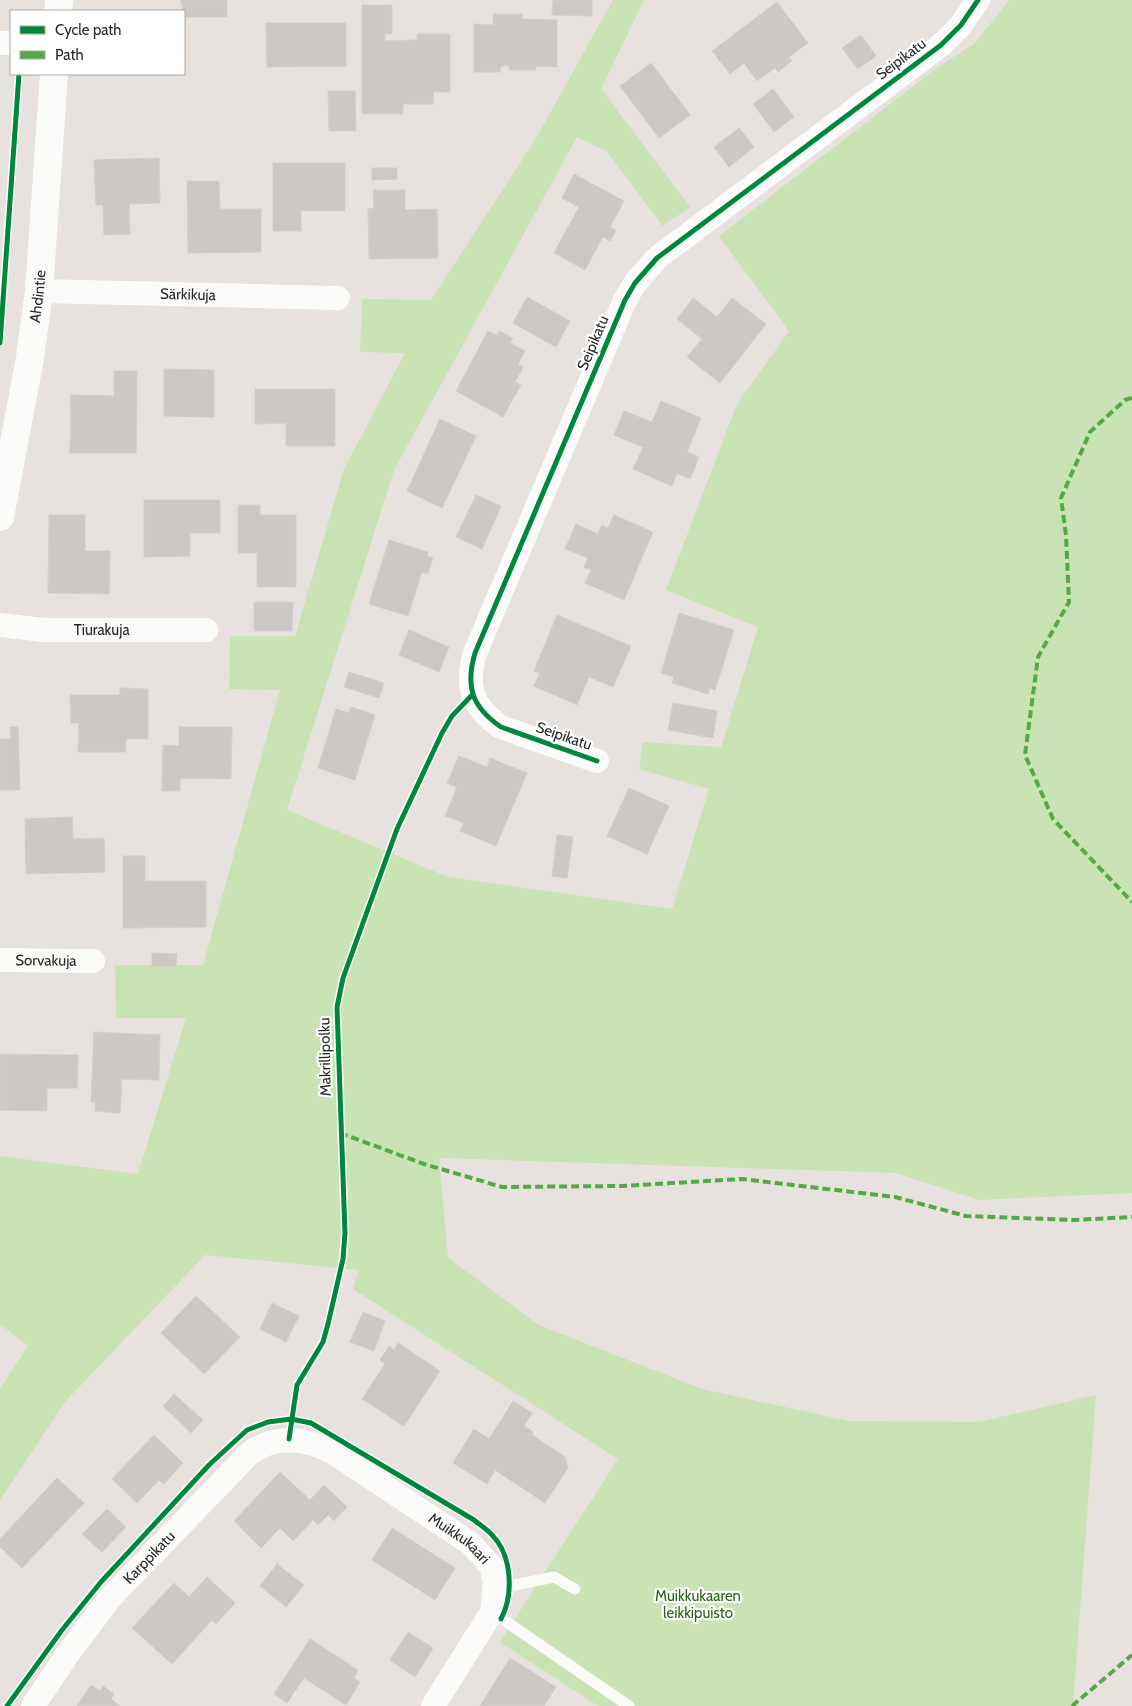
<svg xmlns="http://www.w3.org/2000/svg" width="1132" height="1706" viewBox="0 0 1132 1706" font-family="Cabin,sans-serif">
<rect width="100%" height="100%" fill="#e7e2dd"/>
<path fill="#c9e3b5" d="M613,0H644L601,89L690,207L663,226L607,152L577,137L394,470L287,810L448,877L672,909L709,789L639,769L643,742L721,747L758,627L666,590L737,404L789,331L719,236L938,67L974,44L1009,0H1132V1193L979,1200L896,1173L439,1158L448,1258L539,1325L702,1389L849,1421L979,1422L1096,1395L1073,1706H598L500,1642L618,1459L353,1289L359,1270L205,1255L64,1403L0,1500V1389L28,1346L0,1324V1156L138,1174L186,1018H116L115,965H203L280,690L229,689L230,636H295L344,469L405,353L360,352L362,299L431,300L535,140Z"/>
<path fill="#ccc8c4" stroke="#d2cec9" d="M181,0H227V17H184Z
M553,0H592V16L552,15Z
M777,2L808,43L789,57L792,61L778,72L775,68L757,81L744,63L730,74L712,51Z
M362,5H392V34H385V41L417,40V34H450V92H433L434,104H403V114H362Z
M493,14H522V19L557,20V67L536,66V70H509V66H501L500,72H474V24L493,25Z
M266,23H346V66L267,67Z
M861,35L876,56L858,69L842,48Z
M651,63L690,115L659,138L620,86Z
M773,89L794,117L774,132L753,104Z
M328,91H355L356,131H329Z
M739,128L754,147L729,167L714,147Z
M159,158L160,203L129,204L130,234L104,235L103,205H96L94,160Z
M273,163H345V211H301V231H273Z
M372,168H397V179L372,180Z
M574,174L624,201L610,227L616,230L610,241L603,237L585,270L554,253L579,207L562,198Z
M187,181H219L220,209H261V252L188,253Z
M373,190H405V210L437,209L438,258L369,259L368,209L374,208Z
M527,297L570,321L556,347L513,323Z
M693,298L717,317L732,298L766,324L720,383L687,357L702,339L677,319Z
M488,331L497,335L499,331L513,338L510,343L525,351L518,364L523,367L515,382L521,385L503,417L456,391Z
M164,369L214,370V417L164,416Z
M114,371H137L136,453H70L71,395L114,396Z
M255,389H335V446H286V423L255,424Z
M661,401L701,418L687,452L699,457L690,479L677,473L672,486L633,469L643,447L614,435L624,411L652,422Z
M440,419L476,436L442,508L407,491Z
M476,495L501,506L482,549L456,537Z
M144,500H220V533H190V556L144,557Z
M238,505H260V515H296V587H257V553H238Z
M49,515H85V551H110L109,594L48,593Z
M614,515L653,532L624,600L585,583L591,570L584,567L588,558L565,549L576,524L598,534L602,525L608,528Z
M389,540L428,552L427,556L433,558L428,574L422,572L408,616L369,604Z
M254,602H293L292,631H254Z
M679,613L734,630L715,690L710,688L708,694L672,683L674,677L661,673Z
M557,615L631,646L613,687L589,677L577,705L534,686L540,673L534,671Z
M409,630L449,647L439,672L399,655Z
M349,672L384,683L379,698L344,687Z
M120,688L148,689V739H126L125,752H78L79,723H71L70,695H120Z
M673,703L717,711L713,738L668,730Z
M351,707L375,715L355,780L318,768L336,709L349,713Z
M10,727H18L20,790H0V739H11Z
M179,727H232L231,779L180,778V791H162L163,745L179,746Z
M459,756L487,767L490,758L527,773L496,846L460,831L464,823L445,816L457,787L447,783Z
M629,788L669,806L647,854L607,836Z
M72,817L73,839L104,838L105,872L26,874L25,819Z
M557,835L573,837L567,878L552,876Z
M123,856H145V881H206V927L123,928Z
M152,953L177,954L176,966H152Z
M94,1032L160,1035L159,1080L122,1079L120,1113L95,1111V1102H91Z
M0,1054L78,1055L77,1088H47V1111L0,1110Z
M196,1296L240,1337L204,1374L161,1333Z
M272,1303L299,1316L286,1342L260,1329Z
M363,1312L385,1321L374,1351L350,1342Z
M398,1343L440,1371L404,1426L362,1399L385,1364L380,1360L389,1346L394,1350Z
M174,1394L203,1420L191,1433L163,1406Z
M513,1401L532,1413L524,1426L533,1432L532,1435L565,1457L568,1468L545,1503L495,1470L487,1484L453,1463L474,1429L489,1439Z
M154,1435L183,1463L164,1484L159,1480L137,1503L112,1479Z
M280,1472L310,1500L324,1485L347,1507L334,1521L328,1515L318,1525L313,1520L293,1541L280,1528L261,1548L234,1521Z
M57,1478L84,1503L22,1568L0,1547V1539Z
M107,1509L126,1527L102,1552L82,1534Z
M392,1528L455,1568L435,1600L372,1560Z
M277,1564L304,1585L286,1607L260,1586Z
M207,1577L235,1603L216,1624L212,1620L172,1664L132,1628L174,1583L189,1597Z
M408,1632L433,1648L415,1677L390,1660Z
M310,1639L358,1670L354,1678L360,1682L346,1705L304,1678L287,1703L274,1694Z
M510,1658L556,1687L544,1706H480Z
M91,1685L100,1691L103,1686L114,1694L111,1699L120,1706H77Z"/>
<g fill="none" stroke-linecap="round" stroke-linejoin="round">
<path stroke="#fbfbfa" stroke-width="11" d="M495,1589L554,1577L575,1589
M492,1612L629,1706"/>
<g stroke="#fbfbfa" stroke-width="24">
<path d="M0,43H11"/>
<path id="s1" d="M39,291L338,298"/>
<path id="s2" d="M0,625L43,630H206"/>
<path d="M597,761L501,727C472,707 465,687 475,653L625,300L635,283L657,258L941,45L961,25L978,0"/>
<path id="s3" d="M0,960L93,961"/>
<path id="s4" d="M33,1706L67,1655L110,1598L250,1453C277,1434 306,1438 334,1453L470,1543L491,1566L495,1582L492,1612L433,1706"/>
</g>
<g stroke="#fbfbfa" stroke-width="28">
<path d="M58,11L59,0"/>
<path id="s5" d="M0,517L30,358L39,291L54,74"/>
</g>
<path stroke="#53aa44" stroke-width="4" stroke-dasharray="8 4" stroke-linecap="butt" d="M1132,398L1125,400L1090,432L1061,498L1066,535L1069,602L1038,657L1025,755L1053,819L1132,902
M340,1133L424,1164L502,1187L621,1186L742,1179L895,1197L966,1216L1074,1220L1132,1217
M1072,1706L1132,1655"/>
<defs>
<path id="cycleway" d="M0,343L19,74
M597,761L501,727C472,707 465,687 475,653L625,300L635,283L657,258L941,45L961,25L978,0
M289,1439L297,1385L323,1342L328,1324L343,1259L345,1233L337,1007L343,978L397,829L442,733L452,716L473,694
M7,1706L62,1630L101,1582L209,1465L247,1430L268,1422L291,1419L311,1423L474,1520C480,1525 487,1529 492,1535C512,1555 514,1594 501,1619"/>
</defs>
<use href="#cycleway" stroke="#fff" stroke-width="8"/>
<use href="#cycleway" stroke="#00873e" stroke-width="5"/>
</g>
<g text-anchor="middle" stroke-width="4.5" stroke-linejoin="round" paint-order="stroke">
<g font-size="15" fill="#282828" stroke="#fff">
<text transform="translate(901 59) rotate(-37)" y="5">Seipikatu</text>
<text dy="5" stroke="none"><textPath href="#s1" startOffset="149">Särkikuja</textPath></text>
<text dy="5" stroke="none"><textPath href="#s5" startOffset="224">Ahdintie</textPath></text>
<text transform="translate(593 343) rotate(-67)" y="5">Seipikatu</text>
<text dy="5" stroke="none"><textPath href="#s2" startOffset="102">Tiurakuja</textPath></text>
<text transform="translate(564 736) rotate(19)" y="5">Seipikatu</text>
<text dy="5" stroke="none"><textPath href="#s3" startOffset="46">Sorvakuja</textPath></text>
<text transform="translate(325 1057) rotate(-91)" y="5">Makrillipolku</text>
<text dy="5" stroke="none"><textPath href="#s4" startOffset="575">Muikkukaari</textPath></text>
<text dy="5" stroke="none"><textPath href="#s4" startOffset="189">Karppikatu</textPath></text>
</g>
<g font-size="15" fill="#2a6618" stroke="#fff">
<text x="698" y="1601">Muikkukaaren<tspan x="698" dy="17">leikkipuisto</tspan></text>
</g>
</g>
<rect x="10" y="10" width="175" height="65" fill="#ffffff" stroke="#a9a9a9"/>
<rect x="20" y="26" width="25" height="8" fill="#00873e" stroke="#a9a9a9"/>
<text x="55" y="35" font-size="15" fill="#282828">Cycle path</text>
<rect x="20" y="51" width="25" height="8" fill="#53aa44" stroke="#a9a9a9"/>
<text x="55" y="60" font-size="15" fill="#282828">Path</text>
</svg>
